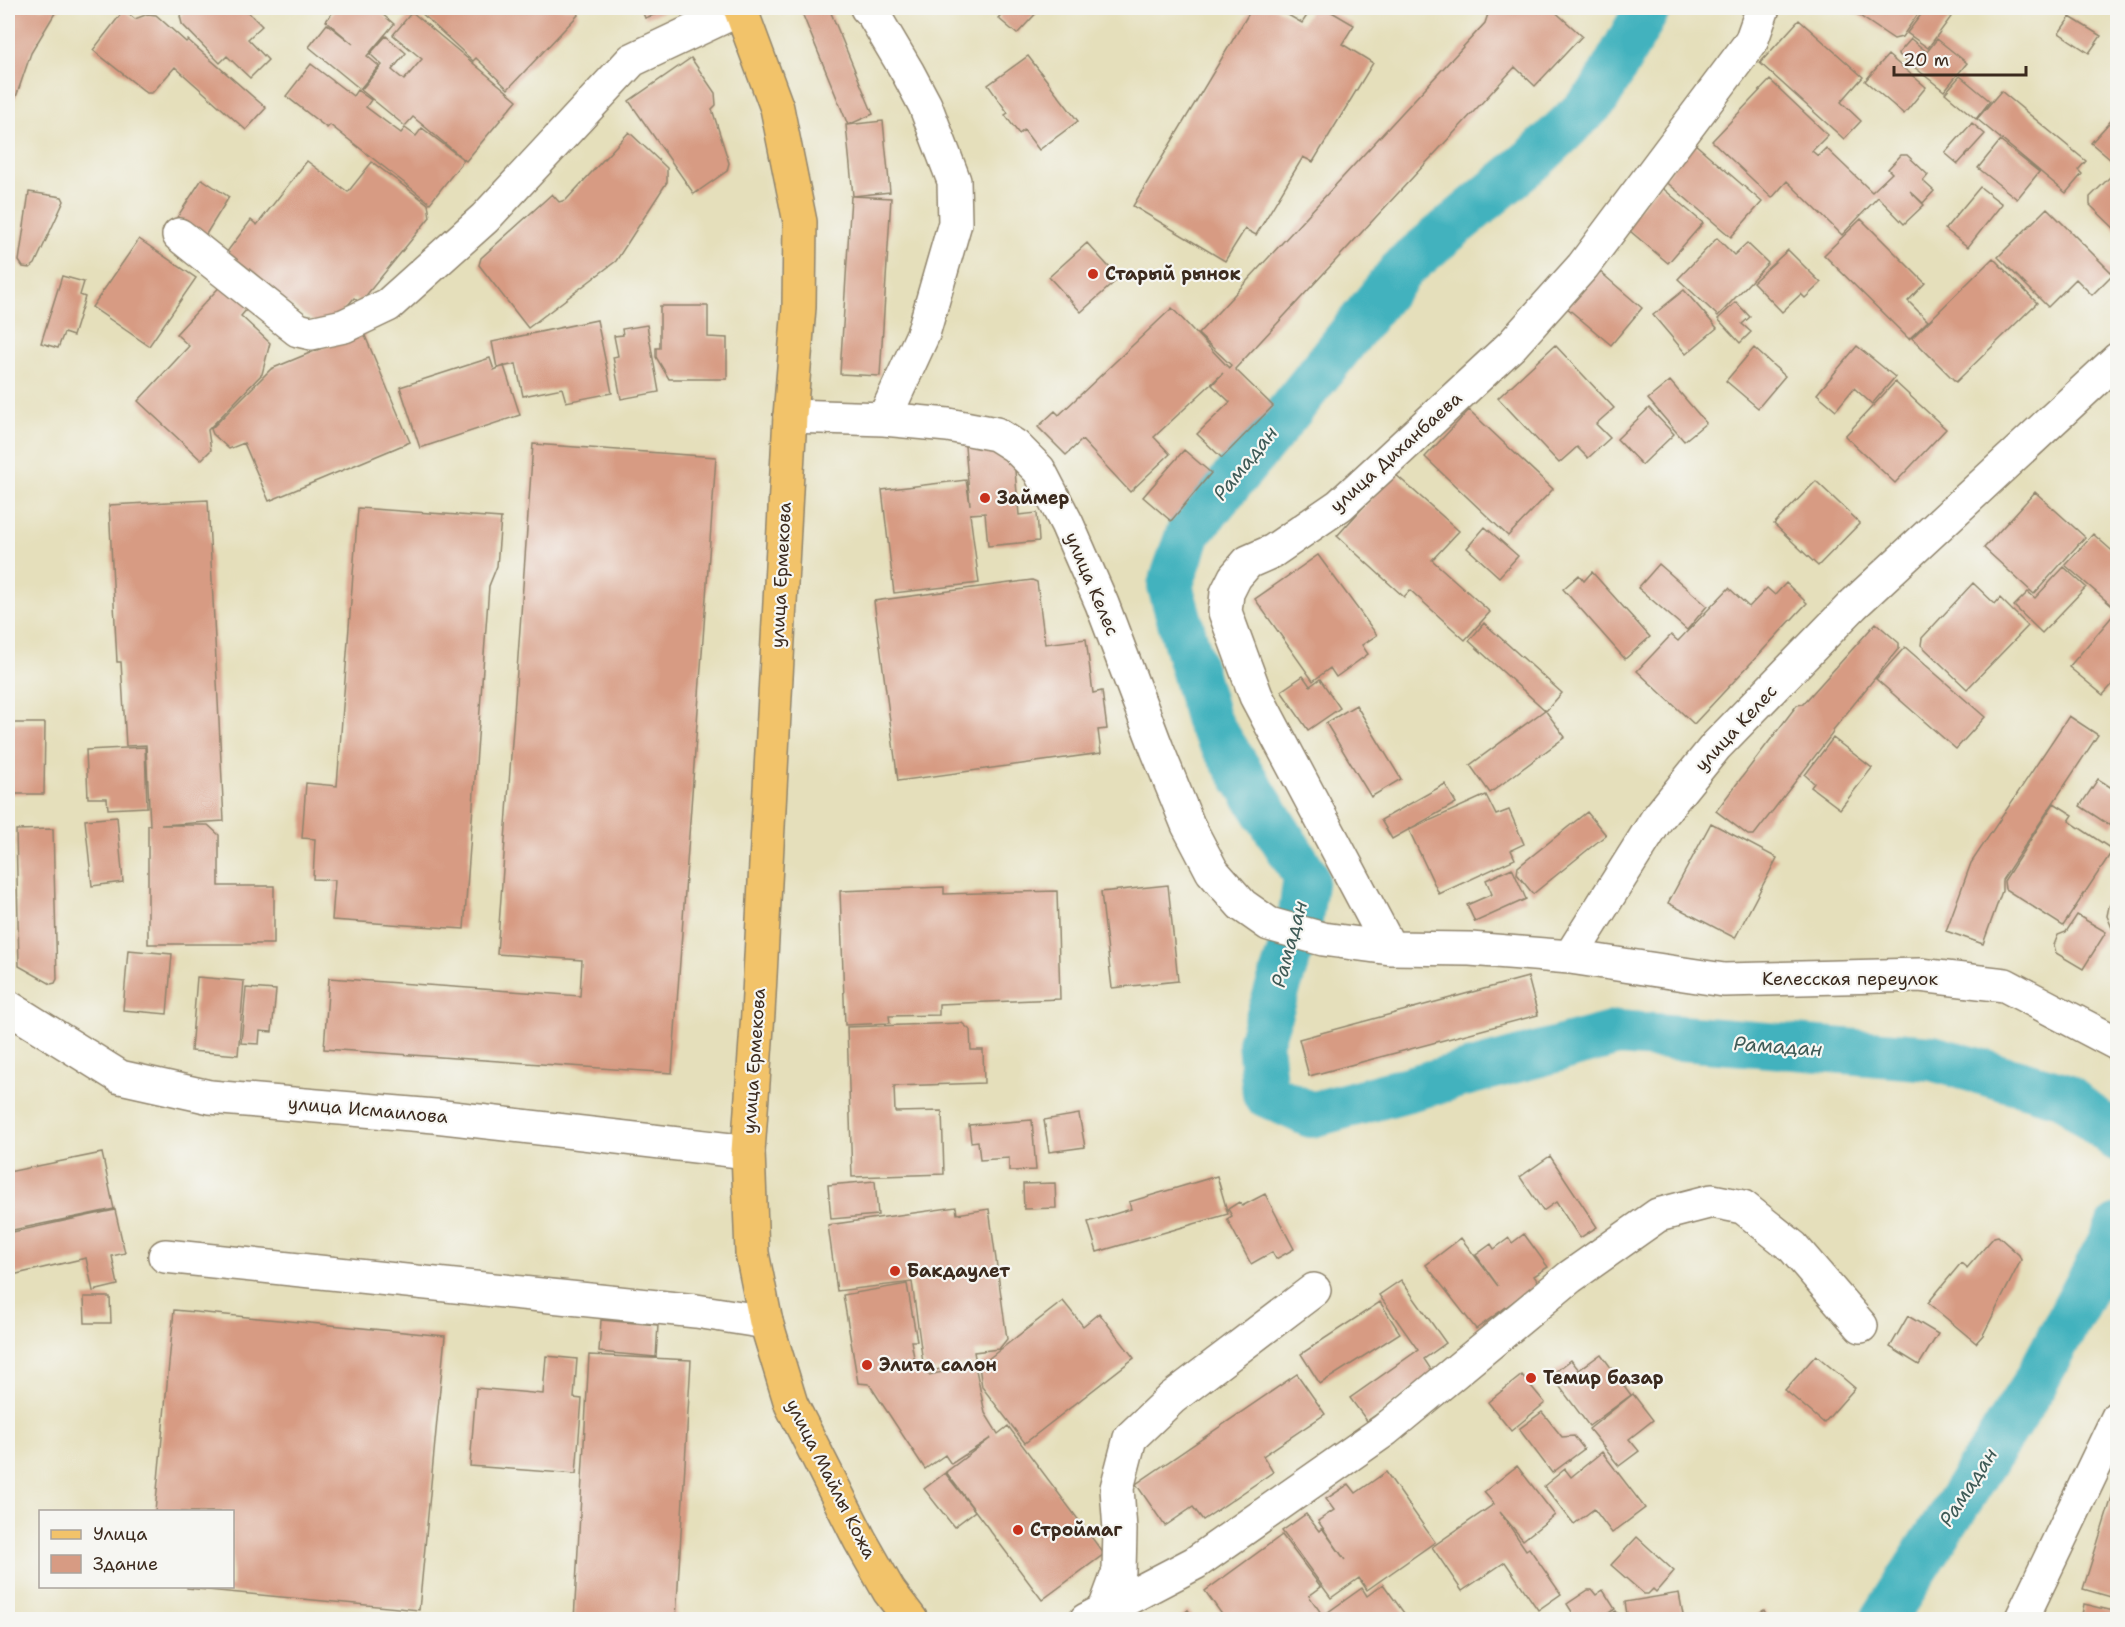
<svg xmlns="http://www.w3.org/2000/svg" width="2125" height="1627" viewBox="0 0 2125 1627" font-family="'Shantell Sans',sans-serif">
<rect width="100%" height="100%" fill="#f6f6f2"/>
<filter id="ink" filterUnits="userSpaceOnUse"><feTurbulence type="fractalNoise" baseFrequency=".0167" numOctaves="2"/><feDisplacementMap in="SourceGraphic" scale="12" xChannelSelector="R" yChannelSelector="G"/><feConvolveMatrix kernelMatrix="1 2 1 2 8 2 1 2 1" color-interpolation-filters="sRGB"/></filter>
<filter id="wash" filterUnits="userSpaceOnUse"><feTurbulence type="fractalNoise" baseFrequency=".008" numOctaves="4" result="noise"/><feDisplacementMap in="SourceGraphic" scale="24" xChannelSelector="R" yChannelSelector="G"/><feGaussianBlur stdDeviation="1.35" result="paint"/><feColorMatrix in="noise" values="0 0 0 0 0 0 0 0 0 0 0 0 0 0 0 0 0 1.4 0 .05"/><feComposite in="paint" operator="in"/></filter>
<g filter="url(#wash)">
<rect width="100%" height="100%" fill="#e5dfbb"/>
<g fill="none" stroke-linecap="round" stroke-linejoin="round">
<path stroke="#43b2be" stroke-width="46" d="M1648,8L1598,97L1537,156L1404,267L1271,434L1189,532L1170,586L1208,721L1306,876L1300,920L1260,1043L1265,1094L1311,1115L1618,1033L1932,1058L2064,1095L2118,1139
M1883,1620L2035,1383L2118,1227"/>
</g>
<g id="blocks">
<path fill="#d79b83" d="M8,8H61L55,13L31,53L16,97L11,101L8,98Z
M191,8H244L262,26L248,39L268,60L250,78L227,56L220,63L182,24L180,16L186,9Z
M336,8H375L394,24L367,56L379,66L360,89L309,47L327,24L353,44L326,21Z
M416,8H576L578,15L508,89L476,58L473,61Z
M641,8H674L645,18Z
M800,8H829L873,114L848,125Z
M923,8H944L937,17Z
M1007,8H1041L1017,34L998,18Z
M1252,8H1276L1302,23L1312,8H1325L1354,25L1342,44L1373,63L1313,162L1303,157L1256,235L1245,229L1225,261L1133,206Z
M1478,8H1551L1582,36L1535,86L1515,67L1235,369L1273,406L1222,458L1197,434L1230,402L1212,385L1223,373L1154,437L1170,454L1130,492L1082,440L1066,455L1038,427L1055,411L1059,415L1172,308L1229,368L1231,365L1198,334L1485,23L1488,14Z
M1848,8H1922L1902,37L1894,39Z
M1926,8H1938L1951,17L1928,48L1907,33Z
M124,10L135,19L148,14L156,15L186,42L188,40L266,108L246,130L175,67L152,93H147L93,50Z
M412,12L517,100L466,161L413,117L405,126L361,90L382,65L370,54L386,36L406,53L392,70L404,80L422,59L393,35Z
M2070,17L2101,36L2089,53L2059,33Z
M1799,20L1863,77L1841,102L1861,121L1844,139L1760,63Z
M1911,39L1927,52L1937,39L1967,63L1944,91L1898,54Z
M1888,55L1926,87L1904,114L1865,81Z
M1028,56L1078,121L1039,150L1024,130L1019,134L1005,115L1008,113L988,85Z
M691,58L715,93L716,105L712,109L729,163L727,171L694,194L629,101Z
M311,64L353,96L357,90L371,100L366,107L401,133L405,128L416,136L422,128L464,160L430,203L330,125L327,128L286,96Z
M1960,76L1990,101L1976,119L1945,93Z
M1770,80L1828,135L1812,151L1818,156L1826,148L1872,192L1892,173L1888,169L1901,155H1907L1928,175L1923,181L1934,191L1923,203L1910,191L1924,205L1904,224L1878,197L1842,235L1787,181L1772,198L1712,141Z
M2001,91L2086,161L2078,170L2082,174L2066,193L1977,119Z
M2118,113V166L2091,143Z
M883,121L890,192L853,196L891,198L880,376L840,374L851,196H853L846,125Z
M1972,123L1985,134L1958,164L1945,153Z
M629,132L667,168V182L616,261L528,328L479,265L481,258L552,194L559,202L566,200Z
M2000,141L2039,172L2017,199L1978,168Z
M1694,143L1762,202L1731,237L1663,179Z
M307,161L348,192L372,162L428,204L430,217L360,303L354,298L332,324L316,323L223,257L251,220L257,225Z
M2118,169V232L2090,205V197Z
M202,179L229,197L200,244L174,222Z
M1659,185L1703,223L1668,263L1624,226Z
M1980,187L2002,204L1968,247L1945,229Z
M29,192L62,197L64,201L35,264L30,268L23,267L19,261Z
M2047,208L2113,274L2092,295L2076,279L2048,307L1998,257Z
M1861,219L1925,283L1908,301L1928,321L1909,339L1824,255Z
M1717,238L1734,255L1747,243L1768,263L1718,316L1678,279Z
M139,239L196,278L149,346L92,307Z
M1087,243L1119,278L1081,312L1049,277Z
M1788,250L1821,283L1805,298L1801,294L1782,312L1753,282Z
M1993,258L2037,303L1956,382L1912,338Z
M1598,270L1642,308L1611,345L1566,307Z
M62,276L84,282L80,295L85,297L73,336L64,333L58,348L41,343Z
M226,280L252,303L241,316L270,343L262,374L208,430L211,450L201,460L138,401L189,346L176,334Z
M1684,290L1717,328L1686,354L1653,315Z
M1736,302L1750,317L1742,324L1751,332L1740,343L1718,319Z
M660,306H708V337L727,338V379H669L656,357V348H660Z
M597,320L612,393L566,402L562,388L523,396L516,364L497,368L492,342Z
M647,325L659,392L621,399L613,357L618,356L614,336L623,335L622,329Z
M363,331L410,442L269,501L244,443L229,449L213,434L211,429L271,369Z
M1555,345L1614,408L1596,424L1610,438L1588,458L1577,447L1559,463L1498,398Z
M1857,346L1895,377L1872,404L1854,388L1836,410L1817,394Z
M1754,348L1785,376L1758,408L1726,381Z
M490,358L494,370L504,366L520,415L420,448L400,387Z
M1670,381L1706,423L1684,441L1648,399Z
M1895,382L1946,429L1895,483L1845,436Z
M1649,408L1674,434L1642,465L1617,439Z
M1469,410L1553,489L1508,536L1425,457Z
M533,444L716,457L672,1073L324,1049L329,978L580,996L582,960L497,954Z
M990,444L1014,460L1019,515L1037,513L1039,541L988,546L985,513L970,514L979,583L894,593L882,490L966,480L970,505L965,446Z
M1184,450L1211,473L1171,521L1143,497Z
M1394,473L1459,531L1432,560L1490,612L1465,640L1410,590L1404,597L1337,536Z
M1816,481L1860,523L1818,566L1774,524Z
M2035,492L2085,537L2034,594L1984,548Z
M208,500L224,821L161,825H208L219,835V886H274V944H148V825H150L146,745L126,746L121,662H117L109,505Z
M358,508L501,518L497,566L489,586L464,929L332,920L335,880L313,879L315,839L302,838L306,783L337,786Z
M1485,527L1518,556L1499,577L1467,548Z
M2093,534L2118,556V611L2065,565Z
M1318,555L1377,635L1362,645L1368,654L1336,677L1330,668L1313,681L1255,599Z
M1659,564L1707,606L1687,630L1638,588Z
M2064,567L2086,587L2042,633L2014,606L2028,592L2035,598Z
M1592,572L1650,637L1625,659L1563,589L1579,575L1584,581Z
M1032,580L1037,582L1045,644L1086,639L1093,693L1102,691L1107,729L1098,730L1101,753L898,781L874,601Z
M1786,583L1807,603L1694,724L1637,671L1671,635L1678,641L1729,588L1749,607L1767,588L1775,595Z
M1973,583L1995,604L2000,598L2028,626L1967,689L1921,645L1922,638Z
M2115,613L2118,615V678L2103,695L2069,667Z
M1484,623L1562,693L1546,711L1469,641Z
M1876,623L1899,643V648L1833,730L1832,734L1754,835H1748L1716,811L1797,705L1803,704Z
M1905,647L1985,717L1956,749L1876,679Z
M1303,676L1310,686L1320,679L1340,708L1308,730L1281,691Z
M1356,705L1401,779L1371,797L1326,723Z
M1545,710L1565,737L1490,793L1470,765Z
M2069,716L2098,735L2002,880V891L1983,944L1946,931L1971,863Z
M8,723H45L44,794H8Z
M1833,738L1872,768L1840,809L1811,787L1814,783L1805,775Z
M145,747L147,807L108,809L107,798H88L86,750Z
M2098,779L2118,792V818L2112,827L2080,806Z
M1445,784L1456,803L1392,839L1381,820Z
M1486,795L1496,815L1509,810L1524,844L1511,850L1515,859L1439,894L1409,830Z
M2054,803L2073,815L2069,821L2113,850L2063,926L2005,889L2004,881Z
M1587,812L1606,835L1533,894L1517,874L1518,867Z
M117,817L123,882L92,886L85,820Z
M1711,823L1777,858L1735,938L1668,903Z
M53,829L57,979L55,983L51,984L19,966L16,830Z
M1512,868L1526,899L1475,922L1467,905L1492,894L1486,880Z
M1168,885L1178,981L1112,988L1101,892Z
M944,887V894L1057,891L1060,999L939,1004V1015L889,1016L890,1023L845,1025L840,891Z
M2118,894V937L2115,935L2107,916L2109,906Z
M2077,915L2106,932L2083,969L2056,953L2054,945L2058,935L2066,932Z
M128,950L172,954L167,1014L123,1010Z
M197,977L244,981L238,1055L191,1051Z
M1528,977L1538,1015L1309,1076L1299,1039Z
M246,988L276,990L272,1032L260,1031L259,1044L241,1043Z
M962,1023L970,1030L971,1050H983L984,1083L894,1086L895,1112L942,1111L944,1174L852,1177L847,1027Z
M1079,1114L1085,1147L1049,1152L1044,1120Z
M1032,1120L1036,1170L1009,1171V1158L980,1160L978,1141L971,1142L969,1125Z
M102,1153L114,1209L8,1231V1172Z
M1550,1156L1597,1227L1580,1238L1556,1202L1543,1211L1520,1177Z
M1217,1176L1228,1214L1097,1252L1088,1222L1131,1209L1129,1202Z
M875,1181L878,1215L831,1219L828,1185Z
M1055,1183L1056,1208L1024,1209L1023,1184Z
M1265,1194L1294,1249L1276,1259L1272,1252L1251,1264L1227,1219L1232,1216L1228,1209L1239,1202L1242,1206Z
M956,1207L957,1214L989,1209L1007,1339L999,1349L974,1352L976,1363L930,1371L923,1363L912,1282L837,1291L828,1225Z
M115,1210L125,1253L112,1256L118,1285L93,1291L86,1258L8,1276V1233Z
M1524,1234L1548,1267L1534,1276L1539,1283L1476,1329L1426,1265L1461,1238L1498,1286L1476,1255L1491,1244L1494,1249L1509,1238L1512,1243Z
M1998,1236L2019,1255L2021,1260L1983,1335L1976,1343L1928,1303L1961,1263L1967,1268L1994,1237Z
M1401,1280L1446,1343L1424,1359L1434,1374L1367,1421L1350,1398L1418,1350L1379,1295Z
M907,1284L917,1341H911L916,1368H923L929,1375L975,1365L985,1413L998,1434L1008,1426L1104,1554L1042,1600L946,1472L991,1438L951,1464L945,1455L925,1469L869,1384L858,1383L843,1295Z
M84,1297H110L111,1323H85Z
M1063,1301L1083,1326L1099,1313L1134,1358L1025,1443L982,1387L979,1366Z
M1380,1302L1400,1333L1320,1384L1301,1354Z
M174,1310L445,1336L419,1610L187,1588V1586H232V1512H155Z
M1908,1316L1938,1334L1919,1365L1890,1347Z
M601,1320L658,1325L656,1357L599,1352Z
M1601,1354L1631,1395L1589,1426L1551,1375L1571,1360L1579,1370Z
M589,1355L691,1360L676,1620H574Z
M1816,1355L1855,1388L1824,1423L1785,1390Z
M546,1356L577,1359L574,1398L582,1399L576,1474L470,1466L476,1388L543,1394Z
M1297,1374L1325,1414L1263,1456L1273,1472L1203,1520L1193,1507L1165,1526L1136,1484Z
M1522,1375L1545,1403L1511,1431L1488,1402Z
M1633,1394L1653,1420L1629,1439L1639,1451L1619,1466L1589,1429Z
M1542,1412L1562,1437L1574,1436L1584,1449L1552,1473L1519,1429Z
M1602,1452L1645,1508L1612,1533L1594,1509L1574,1524L1544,1486L1565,1469L1571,1477Z
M1517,1466L1555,1515L1523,1540L1500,1512L1526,1550L1529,1548L1561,1594L1538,1610L1505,1562L1462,1591L1432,1547L1494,1504L1484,1492Z
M1386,1472L1435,1542L1367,1590L1359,1578L1331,1598L1282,1531L1306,1514L1319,1531L1322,1528L1345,1560L1318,1521L1334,1510L1326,1499L1349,1484L1356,1493Z
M945,1473L975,1511L954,1527L924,1489Z
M2117,1481H2118V1599L2083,1589Z
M1282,1535L1321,1587L1309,1596L1326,1620H1226L1205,1591Z
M1637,1537L1674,1571L1656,1592L1653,1589L1648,1594H1644L1611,1565Z
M1383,1584L1409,1620H1328L1324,1615L1362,1588L1367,1596Z
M1588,1590H1592L1596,1595L1603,1590L1615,1609L1598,1620H1577L1567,1604Z
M1679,1593L1684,1620H1628L1625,1602Z
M2084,1604L2118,1612V1620H2081Z
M1188,1610L1195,1620H1177Z
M1764,1610L1769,1620H1742L1750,1615L1752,1617Z
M1616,1611L1622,1620H1602Z"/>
</g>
</g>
<g filter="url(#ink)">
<use href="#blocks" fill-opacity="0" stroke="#90846c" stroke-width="1.5"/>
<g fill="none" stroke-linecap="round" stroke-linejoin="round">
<defs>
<path id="minor" d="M867,8L873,14L908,73L925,105L954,181L955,223L923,334L884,419
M179,235L298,330L311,333L344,326L388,305L485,218L632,60L740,9
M790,416L884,419L948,425L996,434L1015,446L1039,470L1067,524L1102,604L1157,749L1188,825L1212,871L1242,905L1269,924L1323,939L1390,948L1470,949L1570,957L1724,980L1920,975L2005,985L2118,1044
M1390,948L1256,696L1225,612L1227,593L1235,577L1248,562L1273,551L1340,505L1512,345L1583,266L1751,42L1763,8
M1570,957L1657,819L1716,746L1853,605L2118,359
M8,1007L120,1077L210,1097L435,1116L748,1152
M165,1256L696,1311L766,1322
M1105,1609L1119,1571L1120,1530L1117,1488L1130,1438L1172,1398L1314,1290
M1086,1620L1195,1563L1385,1430L1570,1277L1658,1215L1712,1201L1743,1207L1793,1247L1861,1326
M2021,1620L2118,1417"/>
<path id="major" d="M740,8L777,108L800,222L799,307L790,416L758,1013L748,1152L752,1253L766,1322L791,1404L860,1540L889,1591L911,1620"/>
</defs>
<use href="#minor" stroke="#90846c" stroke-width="36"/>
<use href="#major" stroke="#90846c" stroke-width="36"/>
<use href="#minor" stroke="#fff" stroke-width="33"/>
<use href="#major" stroke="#f2c36a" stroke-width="33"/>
</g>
</g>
<g fill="#c8321e" stroke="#f6f6f2" stroke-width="2">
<circle cx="1093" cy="274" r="6"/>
<circle cx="985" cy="498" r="6"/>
<circle cx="895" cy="1271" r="6"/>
<circle cx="867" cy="1365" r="6"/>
<circle cx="1531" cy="1378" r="6"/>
<circle cx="1018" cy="1530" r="6"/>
</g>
<g text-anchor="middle" stroke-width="4.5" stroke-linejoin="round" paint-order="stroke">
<g font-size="18" font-weight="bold" fill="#3b2a1e" stroke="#f6f6f2" text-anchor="start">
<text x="1105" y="280">Старый рынок</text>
<text x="997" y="504">Займер</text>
<text x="907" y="1277">Бакдаулет</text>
<text x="879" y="1371">Элита салон</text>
<text x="1543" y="1384">Темир базар</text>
<text x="1030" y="1536">Строймаг</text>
</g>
<g font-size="18" fill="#3b2a1e" stroke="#f6f6f2">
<text transform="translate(1396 452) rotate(-42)" y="6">улица Диханбаева</text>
<text transform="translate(781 575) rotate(-87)" y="6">улица Ермекова</text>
<text transform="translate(1092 584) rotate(67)" y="6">улица Келес</text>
<text transform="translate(1736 728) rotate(-47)" y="6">улица Келес</text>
<text x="1850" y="985">Келесская переулок</text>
<text transform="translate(754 1061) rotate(-86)" y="6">улица Ермекова</text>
<text transform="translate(368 1110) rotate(5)" y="6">улица Исмаилова</text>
<text transform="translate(831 1479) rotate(63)" y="6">улица Майлы Кожа</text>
</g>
<g font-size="20" font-style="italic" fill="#3e5a56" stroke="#f6f6f2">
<text transform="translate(1245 463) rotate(-51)" y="7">Рамадан</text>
<text transform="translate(1289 944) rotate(-75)" y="7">Рамадан</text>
<text transform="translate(1778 1046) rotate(4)" y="7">Рамадан</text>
<text transform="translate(1968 1487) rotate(-57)" y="7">Рамадан</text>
</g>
</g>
<rect width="2125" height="1627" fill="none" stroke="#f6f6f2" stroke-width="30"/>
<rect x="39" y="1510" width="195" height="78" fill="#f6f6f2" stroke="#aba49d" stroke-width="1.5"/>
<rect x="51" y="1530" width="30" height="9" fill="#f2c36a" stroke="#aba49d" stroke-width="1.5"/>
<text x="93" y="1540" font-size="18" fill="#3b2a1e">Улица</text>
<rect x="51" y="1555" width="30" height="18" fill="#d79b83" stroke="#aba49d" stroke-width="1.5"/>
<text x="93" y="1570" font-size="18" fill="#3b2a1e">Здание</text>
<path d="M1894 66v9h132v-9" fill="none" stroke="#3b2a1e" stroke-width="3"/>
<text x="1903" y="66" font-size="18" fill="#3b2a1e" stroke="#f6f6f2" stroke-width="4.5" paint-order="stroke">20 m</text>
</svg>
